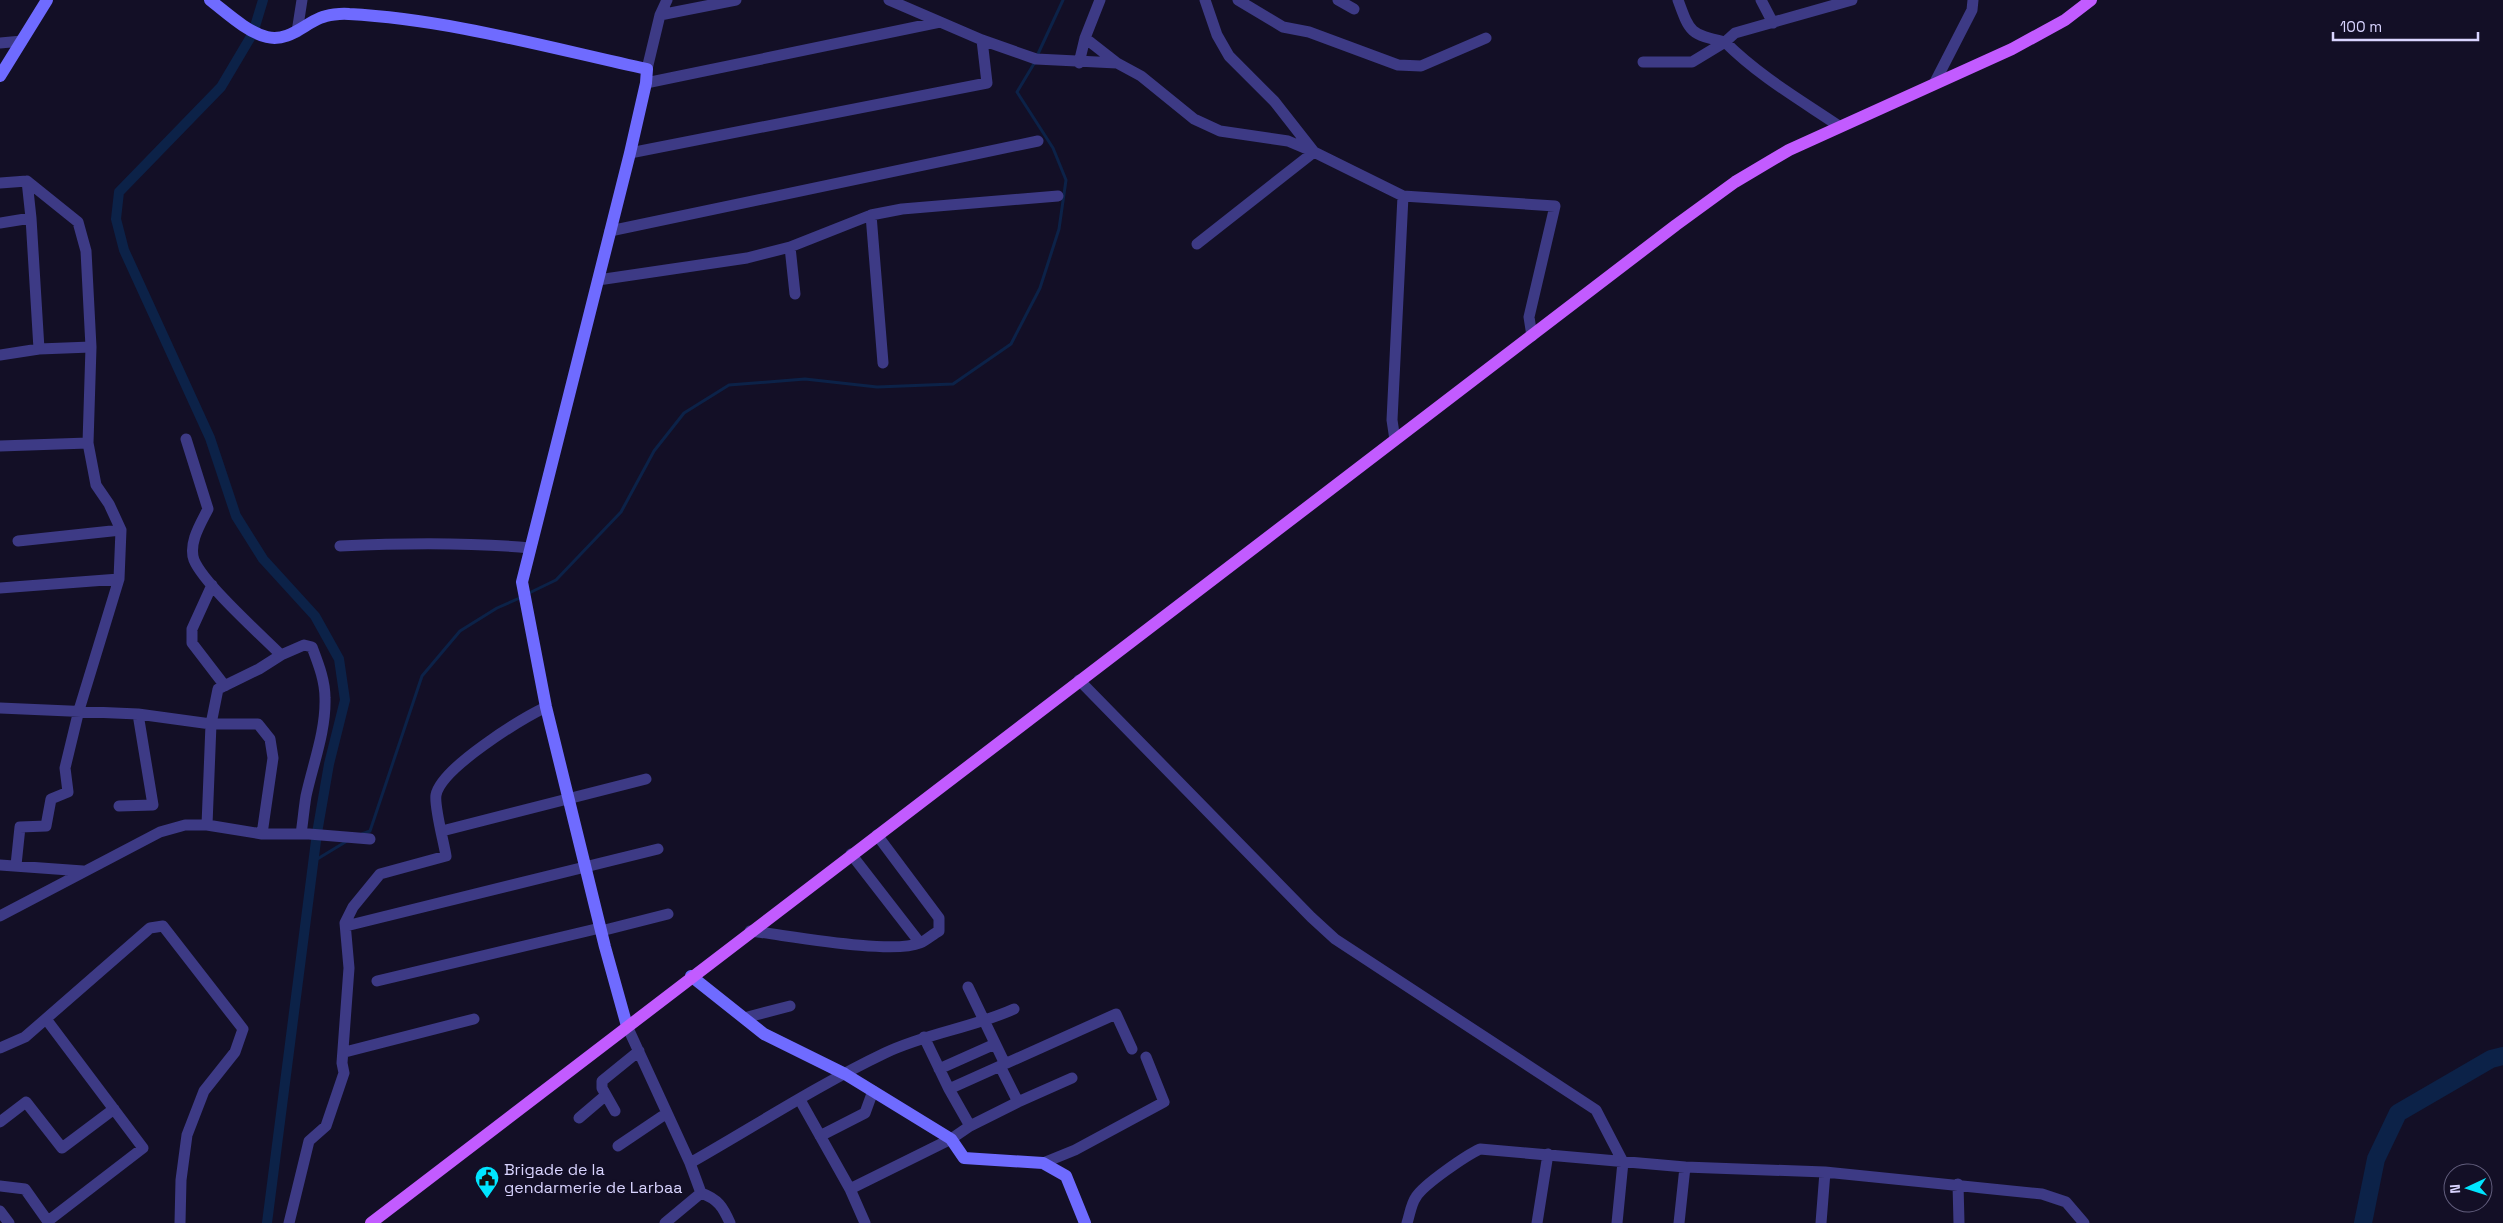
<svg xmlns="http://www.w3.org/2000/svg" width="2503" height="1223" viewBox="0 0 2503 1223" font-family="'Space Grotesk',sans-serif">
<rect width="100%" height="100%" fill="#130f26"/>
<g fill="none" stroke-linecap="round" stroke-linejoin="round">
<path stroke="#0c2248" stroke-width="3" d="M1037,56L1063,0
M527,594L556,580L621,512L654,451L684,413L729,385L805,379L877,387L953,384L1011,344L1040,288L1059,229L1066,180L1053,148L1017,92L1035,62
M362,834L370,831L422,676L460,631L497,608L522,597
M314,861L347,841"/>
<path stroke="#0c2248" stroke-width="10" d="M263,0L253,33L221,87L119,192L116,219L124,250L210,438L236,516L263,559L315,616L339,659L345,700L329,764L317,833L267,1223"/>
<path stroke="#0c2248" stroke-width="18" d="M2363,1223L2376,1159L2398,1113L2491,1059L2503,1056"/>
<path stroke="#3d3a85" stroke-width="11" d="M889,0L982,40L1036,59L1117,63L1141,76L1194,119L1220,131L1288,141L1314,152L1197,244
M1205,0L1217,35L1229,56L1274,101L1314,152L1403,196L1555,206L1529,317L1532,336
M1238,0L1283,27L1309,32L1398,65L1421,66L1486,38
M1338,0L1354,9
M1678,0C1690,33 1690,34 1725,42L1735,33L1852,0
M1761,0L1773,23
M660,15L736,0
M297,32L302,0
M1085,38L1117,63
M0,43L22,41
M1643,62H1692L1725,42C1759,76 1799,99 1839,126
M1079,63L1085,38L1100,0
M647,69L660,15L667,0
M646,83L940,22
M1934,84L1972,10L1973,0
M630,153L987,83L982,40
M0,183L27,181L78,222L86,251L91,347L88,443L96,485L109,504L121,530L119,579L79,710L65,768L68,792L51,799L46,826L20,827L16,865
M871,215L883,363
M0,223L31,218L27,181
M610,231L1038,141
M790,247L795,294
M598,280L747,258L790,247L871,215L902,209L1058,196
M39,349L91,347
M0,355L39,349L31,218
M186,439L208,509C201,523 188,543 194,560C204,584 260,634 281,655
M1395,440L1392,420L1403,196
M0,446L88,443
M18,541L121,530
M340,546C404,543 467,542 530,548
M212,585L192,629V643L225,686
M0,588L119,579
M1079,680L1311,917L1335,939L1596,1110L1623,1162L1617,1223
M0,708L138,714L211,724H258L270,739L273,758L262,834
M119,806L153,805L138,714
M207,825L211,724L218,689L259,669L281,655L304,645L312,647C318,663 325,680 325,698C326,731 313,764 306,796C304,808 303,821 301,834
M442,831L646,779
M851,854L920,943
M0,865L83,871
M0,916L160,832L185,825H207L262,834H309L370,839
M346,926L658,849
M601,931L668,914
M750,931C786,935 891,955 920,943C927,940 933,934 939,931V918L877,835
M377,981L600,928
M968,987L1005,1064
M744,1018L790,1006
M46,1019L143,1148L48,1221
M627,1026L690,1163C755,1126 818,1085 885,1053C927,1033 972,1028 1014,1009
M924,1037L949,1089L970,1126
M0,1048L25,1037L150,928L163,926L243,1029L235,1052L204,1091L187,1135L181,1180L180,1223
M345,1052L474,1019
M1000,1066L1018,1102
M939,1069L995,1044
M949,1089L1116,1014L1132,1049
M800,1100L850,1189L865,1223
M615,1111L602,1088V1081L639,1051
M579,1118L606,1095
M0,1122L26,1102L62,1148L114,1109
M820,1136L865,1113L873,1091
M618,1146L667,1113
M690,1163L701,1193C718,1199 723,1207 730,1223
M1043,1163L1075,1150L1164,1102L1146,1057
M1958,1184L1959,1223
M0,1186L25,1189L49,1223
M850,1189L951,1139L970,1126L1018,1102L1072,1078
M0,1211L9,1223
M289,1223L309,1141L326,1126L344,1073L342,1063L349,968L345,923L353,907L380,874L446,856C444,843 434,806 436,795C441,768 521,719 546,707
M665,1223L701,1193
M1407,1223C1410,1214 1411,1204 1416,1197C1424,1184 1467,1155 1480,1149L1685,1167L1825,1172L2042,1194L2066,1202L2084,1223
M1537,1223L1548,1154
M1679,1223L1685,1167
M1821,1223L1825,1172"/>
<path stroke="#6f6bff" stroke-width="12" d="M210,0C227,13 247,32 267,37C288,42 303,25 320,18C327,15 341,13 349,14C447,19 550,48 647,69L646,83L630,153L522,582L546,707L605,947L627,1026
M0,76L47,0
M691,976L764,1034L845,1074L951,1139L964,1158L1043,1163L1066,1176L1085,1223"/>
<path stroke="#c25bff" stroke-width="12" d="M371,1223C804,888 1242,559 1676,225L1735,182L1789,150L2012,49L2065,20L2091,0"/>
</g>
<defs>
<symbol id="civic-pin" viewBox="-11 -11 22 30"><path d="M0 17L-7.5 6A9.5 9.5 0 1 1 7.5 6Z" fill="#00e5ff" stroke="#130f26"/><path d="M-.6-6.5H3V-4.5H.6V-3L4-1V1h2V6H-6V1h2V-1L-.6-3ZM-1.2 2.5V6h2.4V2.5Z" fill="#111"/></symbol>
</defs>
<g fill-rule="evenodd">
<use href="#civic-pin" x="473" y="1164" width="28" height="38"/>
</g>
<g text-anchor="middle" stroke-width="5" stroke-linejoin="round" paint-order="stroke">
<g font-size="16" fill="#d9d4ff" stroke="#130f26" text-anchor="start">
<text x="504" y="1175">Brigade de la<tspan x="504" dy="18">gendarmerie de Larbaa</tspan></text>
</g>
</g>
<g transform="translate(2468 1188) rotate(266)"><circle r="24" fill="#130f26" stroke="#625e7d"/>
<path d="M0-4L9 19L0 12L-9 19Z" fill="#00e5ff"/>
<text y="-8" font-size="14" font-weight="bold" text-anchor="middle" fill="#d9d4ff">N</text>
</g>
<path d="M2333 32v8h145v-8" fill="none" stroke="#d9d4ff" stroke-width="2.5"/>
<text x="2340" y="32" font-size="15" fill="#d9d4ff" stroke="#130f26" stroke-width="4" paint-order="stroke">100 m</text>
</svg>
